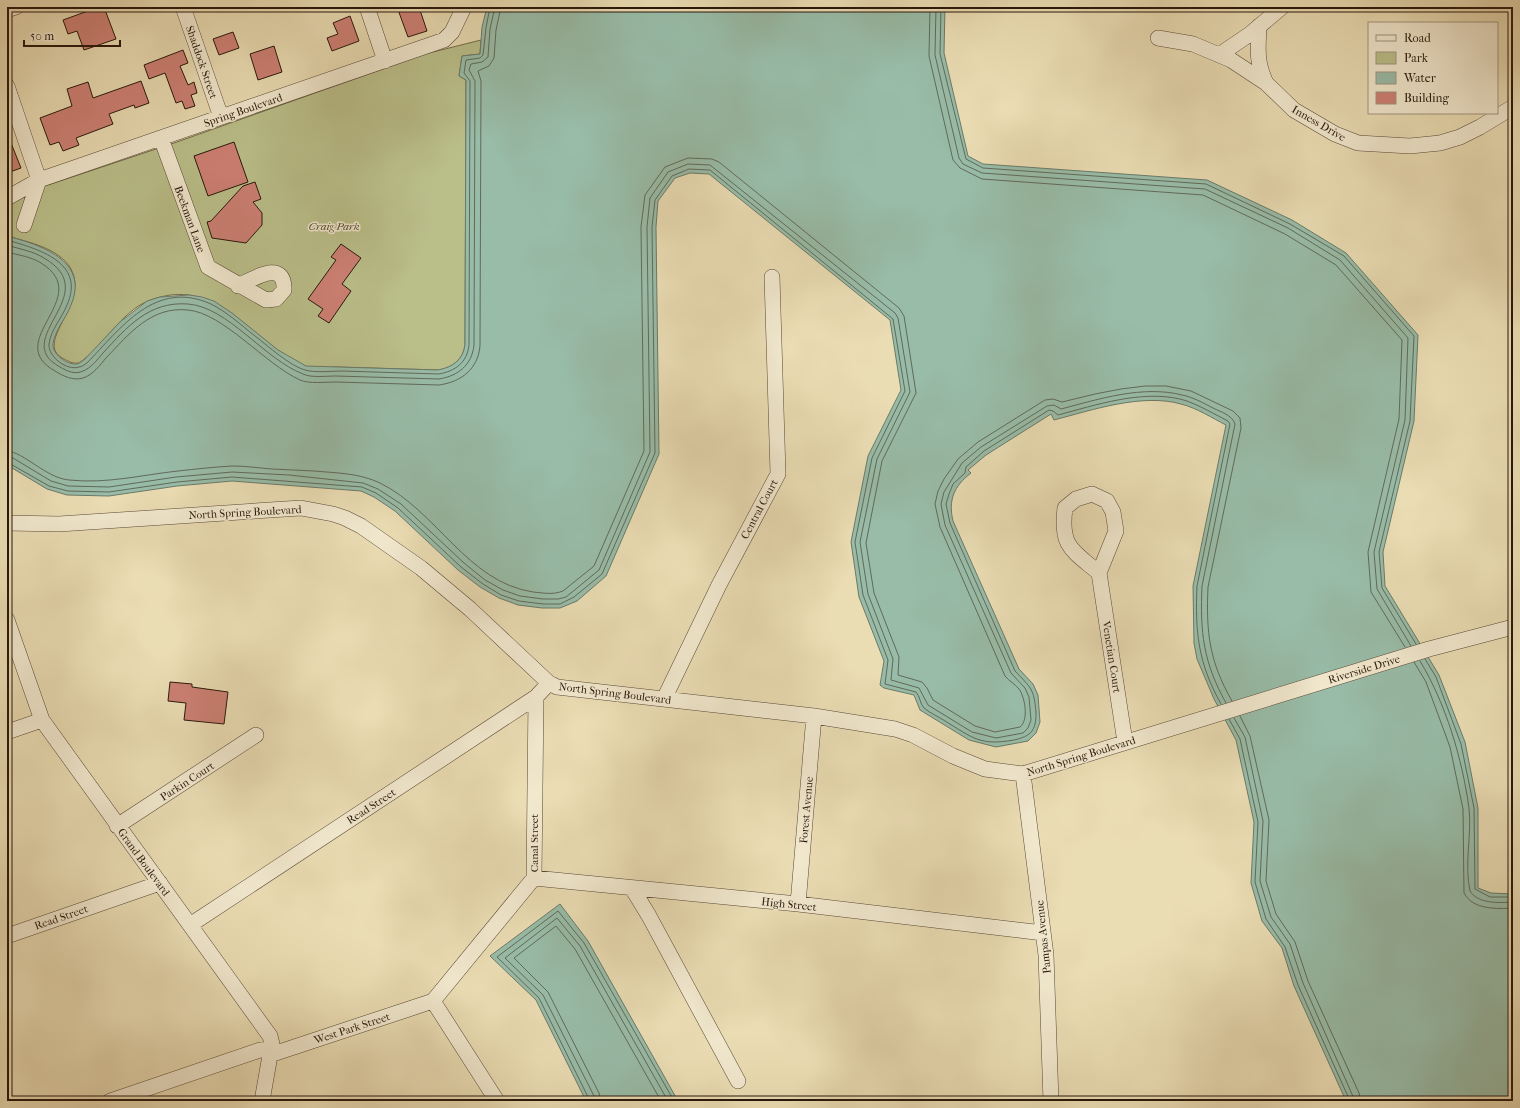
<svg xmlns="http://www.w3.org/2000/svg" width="1520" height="1108" viewBox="0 0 1520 1108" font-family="'IM FELL French Canon',serif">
<rect width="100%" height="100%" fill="#eadcb3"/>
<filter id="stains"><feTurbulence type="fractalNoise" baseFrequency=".005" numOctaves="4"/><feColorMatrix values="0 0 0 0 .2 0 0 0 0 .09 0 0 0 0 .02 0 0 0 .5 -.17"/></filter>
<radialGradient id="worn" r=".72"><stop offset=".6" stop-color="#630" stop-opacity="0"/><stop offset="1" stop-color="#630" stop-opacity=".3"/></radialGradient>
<path fill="#babf8a" stroke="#716b4a" d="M481,40L480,54L462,56L459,76L466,80L465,345C463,360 453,367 439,370C404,369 370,368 335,367C327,367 313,369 305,366C250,342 218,273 148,301C121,312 103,347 79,363C72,364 68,361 62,358C34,342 90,303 71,269C59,248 28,242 7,236V202L15,201L45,186L174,143L425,54Z"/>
<path fill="#98bca8" stroke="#6b7a69" d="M487,7H945L944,53L968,156L983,164L1207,180L1292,220L1346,253L1418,335L1414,421L1383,552L1385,586L1439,675L1465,742L1478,808V888L1491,893L1513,894V1101H1346L1294,986L1282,948L1262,921L1251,883L1254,822L1236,740L1214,699L1197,659L1194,643L1193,586L1226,425C1212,418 1197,408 1181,404C1142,393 1092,410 1054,420L1051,414L986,455L968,470L971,473C954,486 948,500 953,521L1019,669L1033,684L1038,695L1040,722L1036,733L1028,741L996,747L969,740L920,710L914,695L884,688L880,685L884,661L859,597L851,542L868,456L901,390L890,320L709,174L690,173L675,178L658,201L656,227L659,454L606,576L577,601L560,608H542L518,605L499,598L480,587L458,570L395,511L374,497L361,491L232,481L177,486L109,496L67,495L47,489L7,465V236C40,245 90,260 71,305C66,319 55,329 53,344C52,354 67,365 77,364C80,363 82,361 85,359L120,322L147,301L160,297L189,295L202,297L214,301L232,313L278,350L306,366L438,370C453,367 463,360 465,345L466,80L459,76L462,56L480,54L482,27Z
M560,904L588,941L678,1101H586L536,1000L490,956Z"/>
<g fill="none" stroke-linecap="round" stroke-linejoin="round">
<path stroke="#606a5a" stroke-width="1" d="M930,7L929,56L953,160L960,168L982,179L1203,195L1285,234L1336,265L1402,340L1399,419L1368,552L1371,592L1405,647
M936,7L935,55L959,158L963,164L982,173L1205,189L1288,228L1340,260L1408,338L1405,420L1374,552L1377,589L1411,646
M941,7L940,54L966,159L983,168L1206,184L1290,224L1344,256L1414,336L1410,421L1379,552L1382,588L1416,644
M7,240C38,249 86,262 67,305C62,318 51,329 49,344C48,357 67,371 79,367C82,367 85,364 87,363C121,328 155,279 211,304C227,312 241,325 255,336C268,346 290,366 305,370C315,373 331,371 342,371C374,372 406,373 439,374C455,371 467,363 469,345L470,81L464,73L466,60L480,58L483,55L486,28L490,7
M7,245C19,249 33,251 44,258C106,294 8,339 60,367C67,371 75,375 83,371C91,368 97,360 103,353C127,327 149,301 188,304C228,307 264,359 303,374C311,378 326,376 336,376C370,377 404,378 439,379C458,376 472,365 474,345L475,81L469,70L471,64L482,62L488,57L490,29L495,7
M7,252C18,255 32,257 41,263C96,297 1,341 55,371C63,376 73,381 83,378C93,375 100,365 106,358C129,334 151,306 188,310C223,313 265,364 300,380C309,384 325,382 336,382C370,383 405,384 439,385C461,382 478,369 480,346L481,81L478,71L489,66L494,58L496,30L501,7
M7,451C24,452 46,478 69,480C107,484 141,475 178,471C196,469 214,467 232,466C246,466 259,468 272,469C286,470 300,470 314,471C336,473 359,473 380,483C437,511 467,582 533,592C544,593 553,595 563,591L594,566L644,451L641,227L645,195L665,167L688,158L712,159L719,162L899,308L904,316L916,393L882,461L866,543L874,593L899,657L898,675L922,682L927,688L933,700L975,726L995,732L1020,727C1029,720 1025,697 1019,689C1015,684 1009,681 1005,676L940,527L935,504L938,491L944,479L958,459L978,442L1045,400L1053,399L1062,402L1095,394L1121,389L1145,386H1166L1191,391L1233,411L1240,418L1241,428L1208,587C1206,632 1209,661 1232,701
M7,457L13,458L51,481L68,486L109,487L176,477L232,472L289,475L363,483L378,489L401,504L464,563L485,580L503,590L520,596L543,599H558L566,597L599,570L650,452L647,227L650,198L668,172L688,164L710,165L895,313L898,318L910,392L877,459L860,542L868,594L893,659L891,680L919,688L928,705L972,732L996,738L1023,733L1028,728L1031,720L1029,697L1025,688L1011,673L945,525L941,504L944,492L962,463L981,447L1047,406L1054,405L1061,409C1099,399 1143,385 1182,395C1193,397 1203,403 1213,408C1221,412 1232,415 1235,424L1202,586C1200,632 1203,662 1226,703
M7,462L49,486L68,491L109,492L177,482L232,477L362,487L376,493L398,508L461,567L483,584L501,595L519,601L543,604H560L574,597L602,574L655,453L652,227L655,200L672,176L689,169L710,170L893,319L905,391L872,458L855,542L863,595L888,660L885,684L916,692C920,696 920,704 924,708C930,713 939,717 945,721C973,738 980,746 1014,740C1031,736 1036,731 1036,713C1034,688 1031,688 1015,671L950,523L946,504L949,494L953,484L965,473L966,467L984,451L1049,410L1053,411L1058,415C1096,405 1140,390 1180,399C1196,403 1212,413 1228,421L1230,424L1197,586C1195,632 1198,663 1221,704
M1425,659L1436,677L1461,744L1474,808L1475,889L1490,897H1513
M1420,661C1446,704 1462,758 1469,808C1472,835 1464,864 1470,891C1478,904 1499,903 1513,902
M1414,662L1426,682L1450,747L1463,809L1464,893C1473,910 1497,909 1513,908
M1240,716L1250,736L1269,820L1266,881L1276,914L1295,942L1308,981L1359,1093L1361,1101
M1234,718L1245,737L1263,821L1260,881L1271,917L1290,944L1303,983L1355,1101
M1229,719L1240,739L1258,822L1255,882L1266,919L1285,947L1298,985L1350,1101
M590,1101L539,998L497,957L558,911L584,943L674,1101
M595,1101L594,1096L543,995L505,958L557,918L580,946L668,1101
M601,1101L599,1093L548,992L514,958L556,926L575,949L661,1101"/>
</g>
<path fill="#cd8074" stroke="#28170b" d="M99,7H104L116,39L84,50L77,31L68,34L63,20Z
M397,7H419L427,31L408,37Z
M350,16L359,41L332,51L327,38L338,34L333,23Z
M233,32L239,48L219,55L213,39Z
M274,46L282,72L258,80L250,54Z
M183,50L188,63L180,66L188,85L194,82L197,93L191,95L195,106L185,109L182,101L176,103L165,73L149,79L144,65Z
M141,81L149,103L135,108L134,105L109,114L113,124L76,138L79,145L63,151L59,142L50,145L40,118L72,106L67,89L88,82L93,98Z
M7,133L21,168L7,173Z
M234,142L248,182L208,196L194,156Z
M255,182L261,199L253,202L262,213V225L246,243L212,238L207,222L211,221L243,186Z
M341,244L361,258L342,284L351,291L329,323L318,316L323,309L308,299L336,260L331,257Z
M170,682L192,684V687L228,692L224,724L184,720L186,703L168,701Z"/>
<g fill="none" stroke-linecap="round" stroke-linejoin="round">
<defs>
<path id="minor" d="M183,7L221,117
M367,7L385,61
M7,10L16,7
M1259,26C1258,50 1256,61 1266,83
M1158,38L1193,44L1231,60L1266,83L1294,110L1335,134L1358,143L1410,146L1440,143L1460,137L1480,127L1513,107
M1219,55L1250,34L1282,7
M7,86L39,180L24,225
M161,138L208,267L266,300L276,299L284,290C285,258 253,279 238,286
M7,198L39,180L444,40L452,32L464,7
M7,523L59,524L301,508L333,514L345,518L361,526L421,568L470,609L549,683L557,687L814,716L895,729L913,735L953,756L985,769L1023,774L1429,649L1513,627
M1099,573C1072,550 1060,547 1065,508L1076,499L1092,494L1107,501L1113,512L1116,531L1099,573L1125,742
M7,620L42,720L270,1036L272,1044L262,1101
M664,699L719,585L778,474L772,277
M7,732L42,720
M1023,774L1046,955L1051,1101
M117,826L256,735
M534,878L798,904L1043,933
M632,888L649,916L738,1081
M798,904L814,716
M190,925L536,697L549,683
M7,936L160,883
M433,1001L534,878L536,697
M433,1001L497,1101
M270,1055L433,1001
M110,1101L260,1050L271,1049"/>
</defs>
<use href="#minor" stroke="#584835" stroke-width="16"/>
<use href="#minor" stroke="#f1e8ce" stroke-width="15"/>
</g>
<g text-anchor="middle" stroke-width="3" stroke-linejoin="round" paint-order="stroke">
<g font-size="11" fill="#28170b" stroke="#f1e8ce">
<text transform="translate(202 62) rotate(71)" y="4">Shaddock Street</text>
<text transform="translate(243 110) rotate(-19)" y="4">Spring Boulevard</text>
<text transform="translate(1319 123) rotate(30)" y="4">Inness Drive</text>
<text transform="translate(190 219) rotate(70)" y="4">Beekman Lane</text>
<text transform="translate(759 509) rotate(-62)" y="4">Central Court</text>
<text transform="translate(245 512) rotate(-3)" y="4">North Spring Boulevard</text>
<text transform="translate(1112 657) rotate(81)" y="4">Venetian Court</text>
<text transform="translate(1364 669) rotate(-17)" y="4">Riverside Drive</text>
<text transform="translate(615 693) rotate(7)" y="4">North Spring Boulevard</text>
<text transform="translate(1081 756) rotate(-17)" y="4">North Spring Boulevard</text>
<text transform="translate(187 781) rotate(-33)" y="4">Parkin Court</text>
<text transform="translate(371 806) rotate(-33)" y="4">Read Street</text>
<text transform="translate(806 810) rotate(-85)" y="4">Forest Avenue</text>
<text transform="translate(534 843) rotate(-90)" y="4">Canal Street</text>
<text transform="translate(144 862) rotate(54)" y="4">Grand Boulevard</text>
<text transform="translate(789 904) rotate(6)" y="4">High Street</text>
<text transform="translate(61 917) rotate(-19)" y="4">Read Street</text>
<text transform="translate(1043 937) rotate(-96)" y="4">Pampas Avenue</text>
<text transform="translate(352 1028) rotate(-18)" y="4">West Park Street</text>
</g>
<g font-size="11" font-style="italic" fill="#544931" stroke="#f1e8ce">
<text x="334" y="230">Craig Park</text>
</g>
</g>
<rect width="1520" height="1108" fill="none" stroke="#eadcb3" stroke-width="24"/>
<rect x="8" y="8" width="1504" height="1092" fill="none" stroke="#28170b" stroke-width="2"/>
<rect x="12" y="12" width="1496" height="1084" fill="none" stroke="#28170b"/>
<rect x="1368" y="22" width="130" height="92" fill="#f1e8ce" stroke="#a19480"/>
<rect x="1376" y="35" width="20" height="6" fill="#f1e8ce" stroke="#a19480"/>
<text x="1404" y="42" font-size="12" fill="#28170b">Road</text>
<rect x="1376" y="52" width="20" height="12" fill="#babf8a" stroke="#a19480"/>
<text x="1404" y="62" font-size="12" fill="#28170b">Park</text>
<rect x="1376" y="72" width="20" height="12" fill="#98bca8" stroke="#a19480"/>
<text x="1404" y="82" font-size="12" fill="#28170b">Water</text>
<rect x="1376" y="92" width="20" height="12" fill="#cd8074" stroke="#a19480"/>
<text x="1404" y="102" font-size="12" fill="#28170b">Building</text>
<path d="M24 40v6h96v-6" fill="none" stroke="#28170b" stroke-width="2"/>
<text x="30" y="40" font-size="12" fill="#28170b" stroke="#f1e8ce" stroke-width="3" paint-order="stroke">50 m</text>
<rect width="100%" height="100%" filter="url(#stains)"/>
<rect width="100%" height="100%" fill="url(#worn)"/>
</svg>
